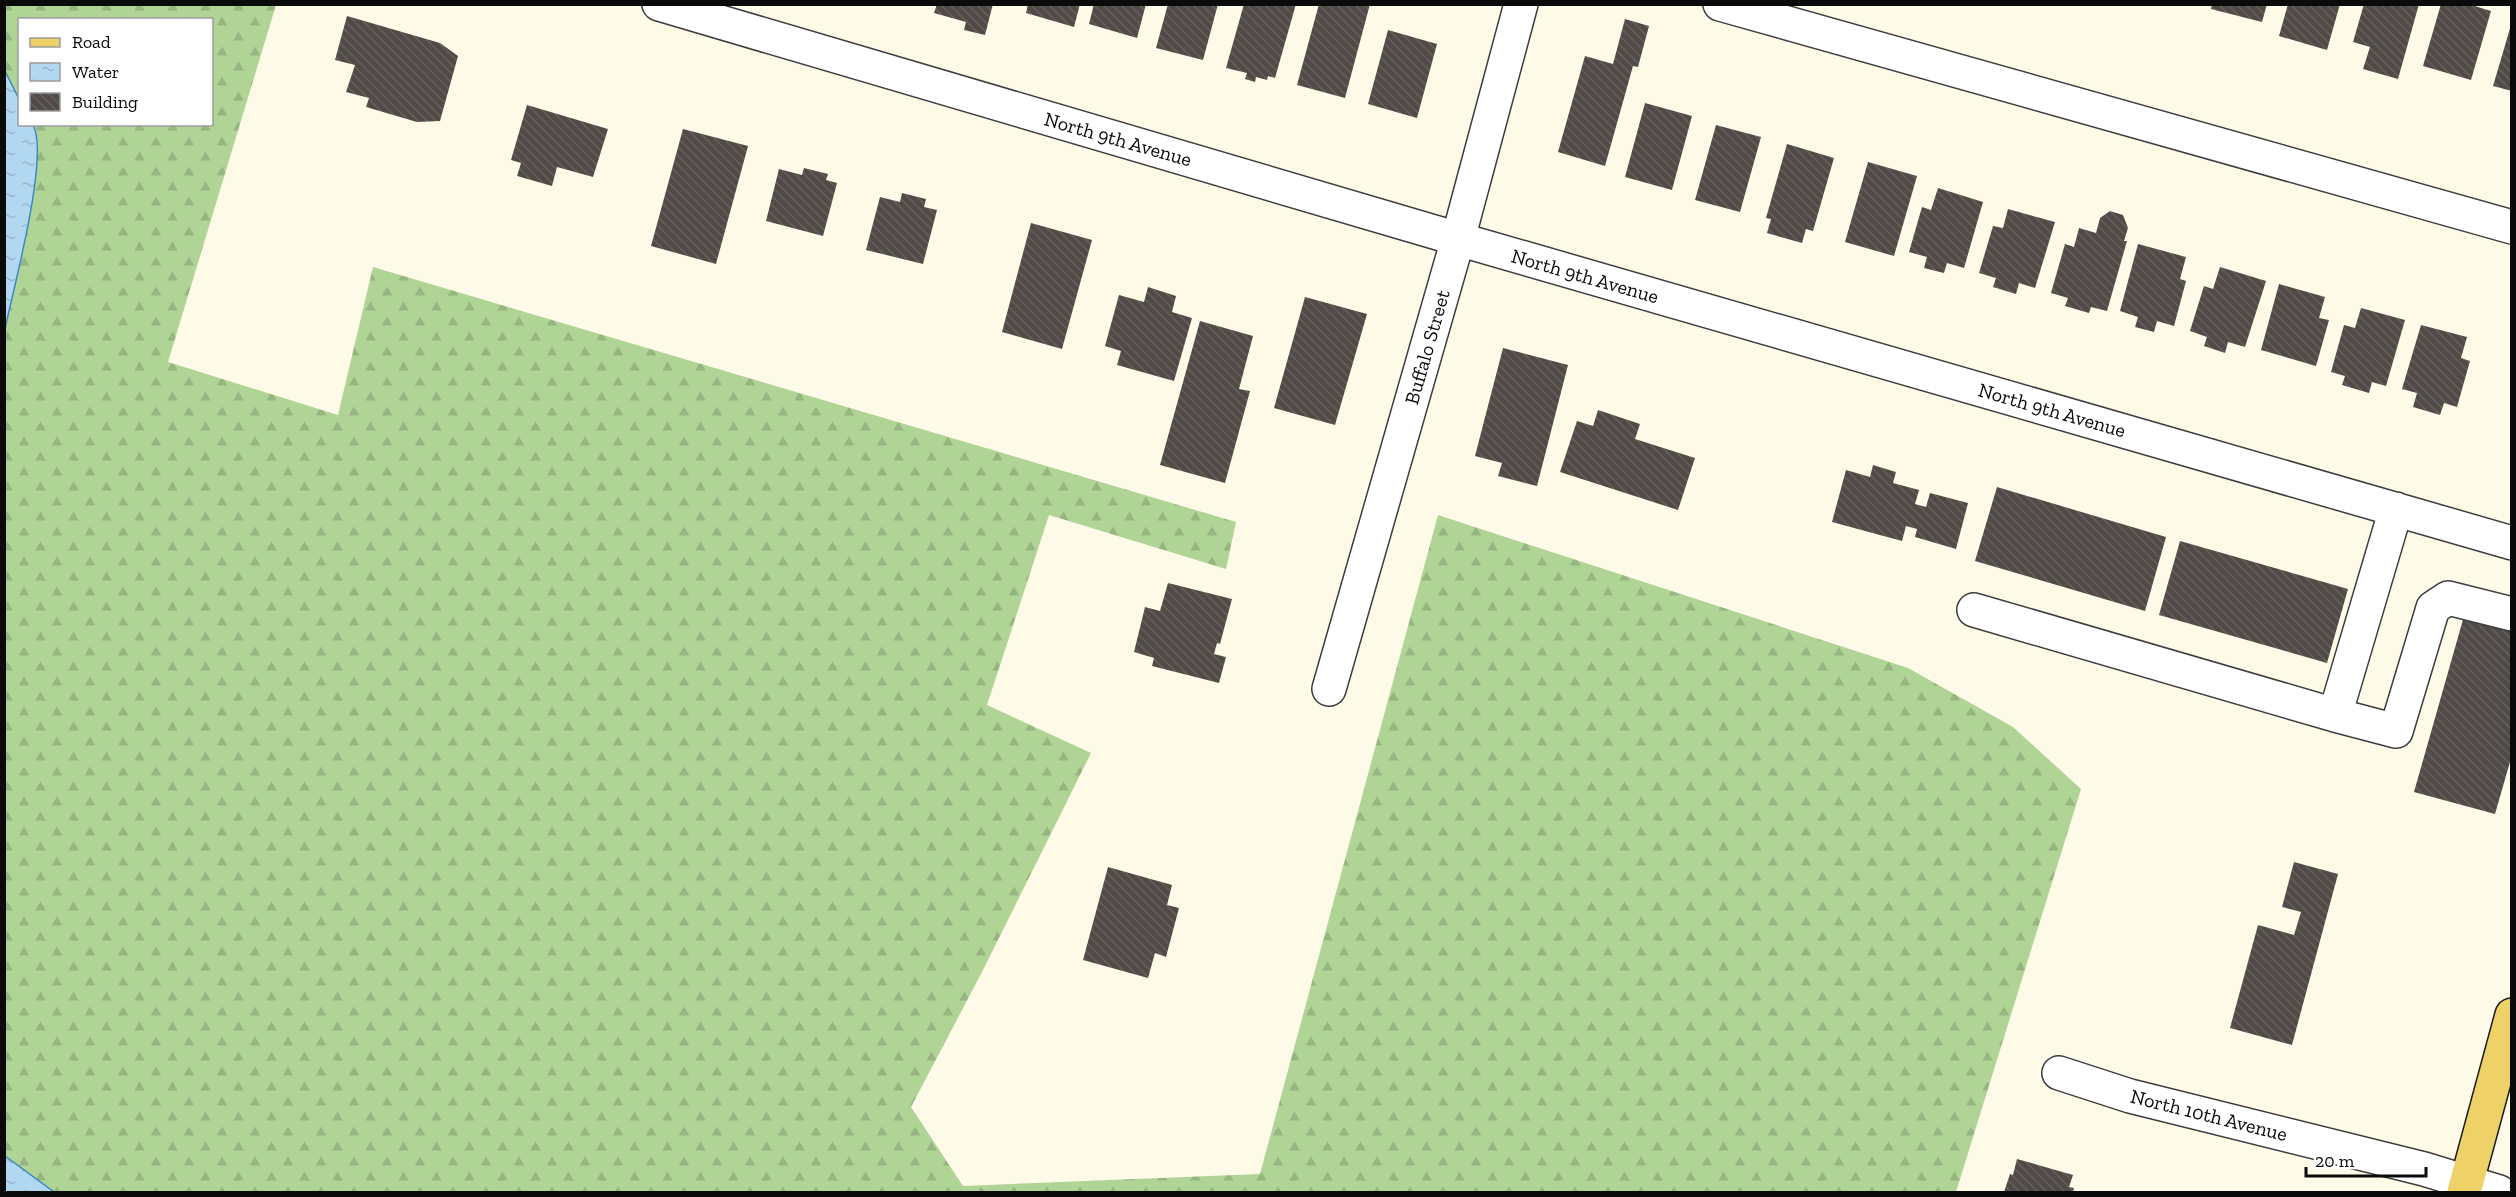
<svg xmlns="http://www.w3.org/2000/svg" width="2516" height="1197" viewBox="0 0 2516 1197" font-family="'Zilla Slab',serif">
<defs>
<pattern id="forest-firs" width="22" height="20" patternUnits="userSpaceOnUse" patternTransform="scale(1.5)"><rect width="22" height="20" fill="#b0d496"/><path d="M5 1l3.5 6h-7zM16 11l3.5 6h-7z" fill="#96b580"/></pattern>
<pattern id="water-ripples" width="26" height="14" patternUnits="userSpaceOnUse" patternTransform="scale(1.5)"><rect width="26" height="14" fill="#b1d7f1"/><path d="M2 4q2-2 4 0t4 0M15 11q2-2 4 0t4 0" fill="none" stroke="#97b7cd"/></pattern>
<pattern id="building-back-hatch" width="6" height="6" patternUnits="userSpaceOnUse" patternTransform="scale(1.5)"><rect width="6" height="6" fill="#514b47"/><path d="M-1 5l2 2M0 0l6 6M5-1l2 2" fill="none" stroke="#65605d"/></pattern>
</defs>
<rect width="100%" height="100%" fill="#fdfae8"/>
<path fill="url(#forest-firs)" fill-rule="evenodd" d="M5,5H276L168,362L338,415L373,267L1236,522L1226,569L1049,515L987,705L1091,753L982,972L911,1107L963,1186L1260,1174L1438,515L1908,668L2013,727L2081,789L1956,1192H5ZM20,20H212V124H20Z"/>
<path fill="url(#water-ripples)" stroke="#3d89c2" stroke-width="1.5" d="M5,71L19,99L20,124L33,125C50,155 13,290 5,329Z
M4,1156H5L54,1192H5Z"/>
<path fill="url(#building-back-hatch)" d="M937,4H993L985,35L964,30L966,22L934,13Z
M1028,4H1080L1074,27L1026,13Z
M1094,4H1146L1137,38L1089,24Z
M1168,4H1218L1203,60L1156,48Z
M1244,4H1296L1275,78L1268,76L1267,80L1256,77L1255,82L1245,79L1247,73L1226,68Z
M1319,4H1370L1345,98L1297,85Z
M2212,4H2267L2262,22L2211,9Z
M2288,4H2340L2327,50L2279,36Z
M2364,4H2419L2398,79L2363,69L2370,47L2353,42Z
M2441,4H2468L2491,11L2471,80L2423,66Z
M347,16L440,43L458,56L440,121L417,122L366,107L369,98L346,92L355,65L335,60Z
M1625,19L1649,26L1638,67L1633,66L1605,166L1558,152L1585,56L1613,64Z
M2511,25H2512V91L2493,86Z
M1388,30L1437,44L1417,118L1368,104Z
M1645,103L1692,116L1672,190L1625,177Z
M527,105L608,129L593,177L557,167L552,186L517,176L521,163L511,160Z
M1716,125L1761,137L1740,212L1695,200Z
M683,129L748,146L716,264L651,246Z
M1787,144L1834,158L1813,231L1806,229L1802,243L1767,233L1771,219L1766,218Z
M1868,162L1917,176L1894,256L1845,242Z
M804,168L828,174L826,180L837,183L823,236L766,221L779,169L802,175Z
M1938,188L1983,202L1964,268L1947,263L1944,273L1924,268L1927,257L1909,252L1922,207L1931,210Z
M902,193L926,199L924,207L937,210L923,264L866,250L880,197L900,202Z
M2008,209L2055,222L2035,288L2019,283L2016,294L1993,287L1996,278L1979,273L1993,226L2003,228Z
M2110,211L2123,215L2128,228L2124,241H2127L2107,311L2091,307L2089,313L2065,306L2068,298L2051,293L2065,244L2074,247L2079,228L2096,233L2100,218Z
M1031,223L1092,240L1062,349L1002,332Z
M2138,244L2186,257L2180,279L2186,281L2174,326L2157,321L2154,332L2135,327L2138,317L2120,311Z
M2220,267L2266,281L2245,347L2228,342L2225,353L2204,346L2207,337L2190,331L2204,286L2213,289Z
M2279,284L2325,297L2319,318L2329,320L2316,366L2261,350Z
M1148,287L1176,296L1172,312L1192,318L1174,381L1117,365L1121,351L1105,346L1119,295L1144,302Z
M1305,297L1367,314L1335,425L1274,408Z
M2361,308L2405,320L2386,386L2372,382L2369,393L2342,385L2345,376L2331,372L2344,325L2355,328Z
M1200,321L1253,336L1239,389L1250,391L1225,483L1160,465Z
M2421,325L2467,337L2461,358L2470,361L2457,407L2444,403L2440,415L2413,407L2417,393L2402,389Z
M1503,348L1568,365L1537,486L1498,476L1502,463L1475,456Z
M1598,410L1640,424L1635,439L1695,458L1678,510L1560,472L1577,421L1593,426Z
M1873,465L1896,472L1893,483L1919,490L1915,504L1926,507L1930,493L1968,503L1956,549L1915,537L1917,529L1906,526L1902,541L1832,522L1846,470L1870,477Z
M1997,487L2166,537L2145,611L1975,561Z
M2180,541L2348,589L2327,663L2159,615Z
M1168,583L1232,599L1220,644L1217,643L1214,654L1226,657L1219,683L1152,666L1154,658L1134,652L1145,607L1160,611Z
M2464,616L2512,630V755L2495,814L2414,792Z
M2294,862L2338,874L2292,1045L2230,1028L2258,925L2294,935L2301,912L2282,907Z
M1108,867L1172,885L1167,905L1179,908L1166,957L1155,953L1148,978L1083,960Z
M2017,1159L2073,1175L2069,1187L2074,1188L2073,1192H2004L2010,1174L2013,1175Z"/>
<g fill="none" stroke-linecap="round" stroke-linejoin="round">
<defs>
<path id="minor" d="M659,4L1458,239L2512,543
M1720,4L2512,227
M1974,610L2335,715L2396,509
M1329,689L1458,239L1521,4
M2335,715L2396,731L2433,608L2448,598L2512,614
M2059,1073L2130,1096L2424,1169L2499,1192"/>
<path id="major" d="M2464,1192L2512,1015"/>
</defs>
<use href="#minor" stroke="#3d3d3d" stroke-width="36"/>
<use href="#major" stroke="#1b1b1b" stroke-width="36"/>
<use href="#minor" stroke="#fff" stroke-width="33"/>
<use href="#major" stroke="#eed267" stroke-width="33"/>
</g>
<g text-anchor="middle" stroke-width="6" stroke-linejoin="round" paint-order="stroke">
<g font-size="20" fill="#0a0a0a" stroke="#fff">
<text transform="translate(1118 139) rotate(16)" y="7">North 9th Avenue</text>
<text transform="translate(1585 276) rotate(16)" y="7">North 9th Avenue</text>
<text transform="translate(1427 347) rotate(-74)" y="7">Buffalo Street</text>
<text transform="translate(2052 410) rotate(16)" y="7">North 9th Avenue</text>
<text transform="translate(2209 1115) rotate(14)" y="7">North 10th Avenue</text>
</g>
</g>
<rect width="2516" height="1197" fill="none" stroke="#0a0a0a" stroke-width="12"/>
<rect x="18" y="18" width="195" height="108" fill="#ffffff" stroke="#9d9d9d" stroke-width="1.5"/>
<rect x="30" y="38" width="30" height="9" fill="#eed267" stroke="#9d9d9d" stroke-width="1.5"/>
<text x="72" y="48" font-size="18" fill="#0a0a0a">Road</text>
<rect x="30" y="63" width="30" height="18" fill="url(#water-ripples)" stroke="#9d9d9d" stroke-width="1.5"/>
<text x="72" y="78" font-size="18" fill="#0a0a0a">Water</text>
<rect x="30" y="93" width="30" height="18" fill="url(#building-back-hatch)" stroke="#9d9d9d" stroke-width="1.5"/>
<text x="72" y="108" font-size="18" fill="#0a0a0a">Building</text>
<path d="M2306 1167v9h120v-9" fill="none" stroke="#0a0a0a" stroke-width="3"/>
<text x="2315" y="1167" font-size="18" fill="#0a0a0a" stroke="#ffffff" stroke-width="4.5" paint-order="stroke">20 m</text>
</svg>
